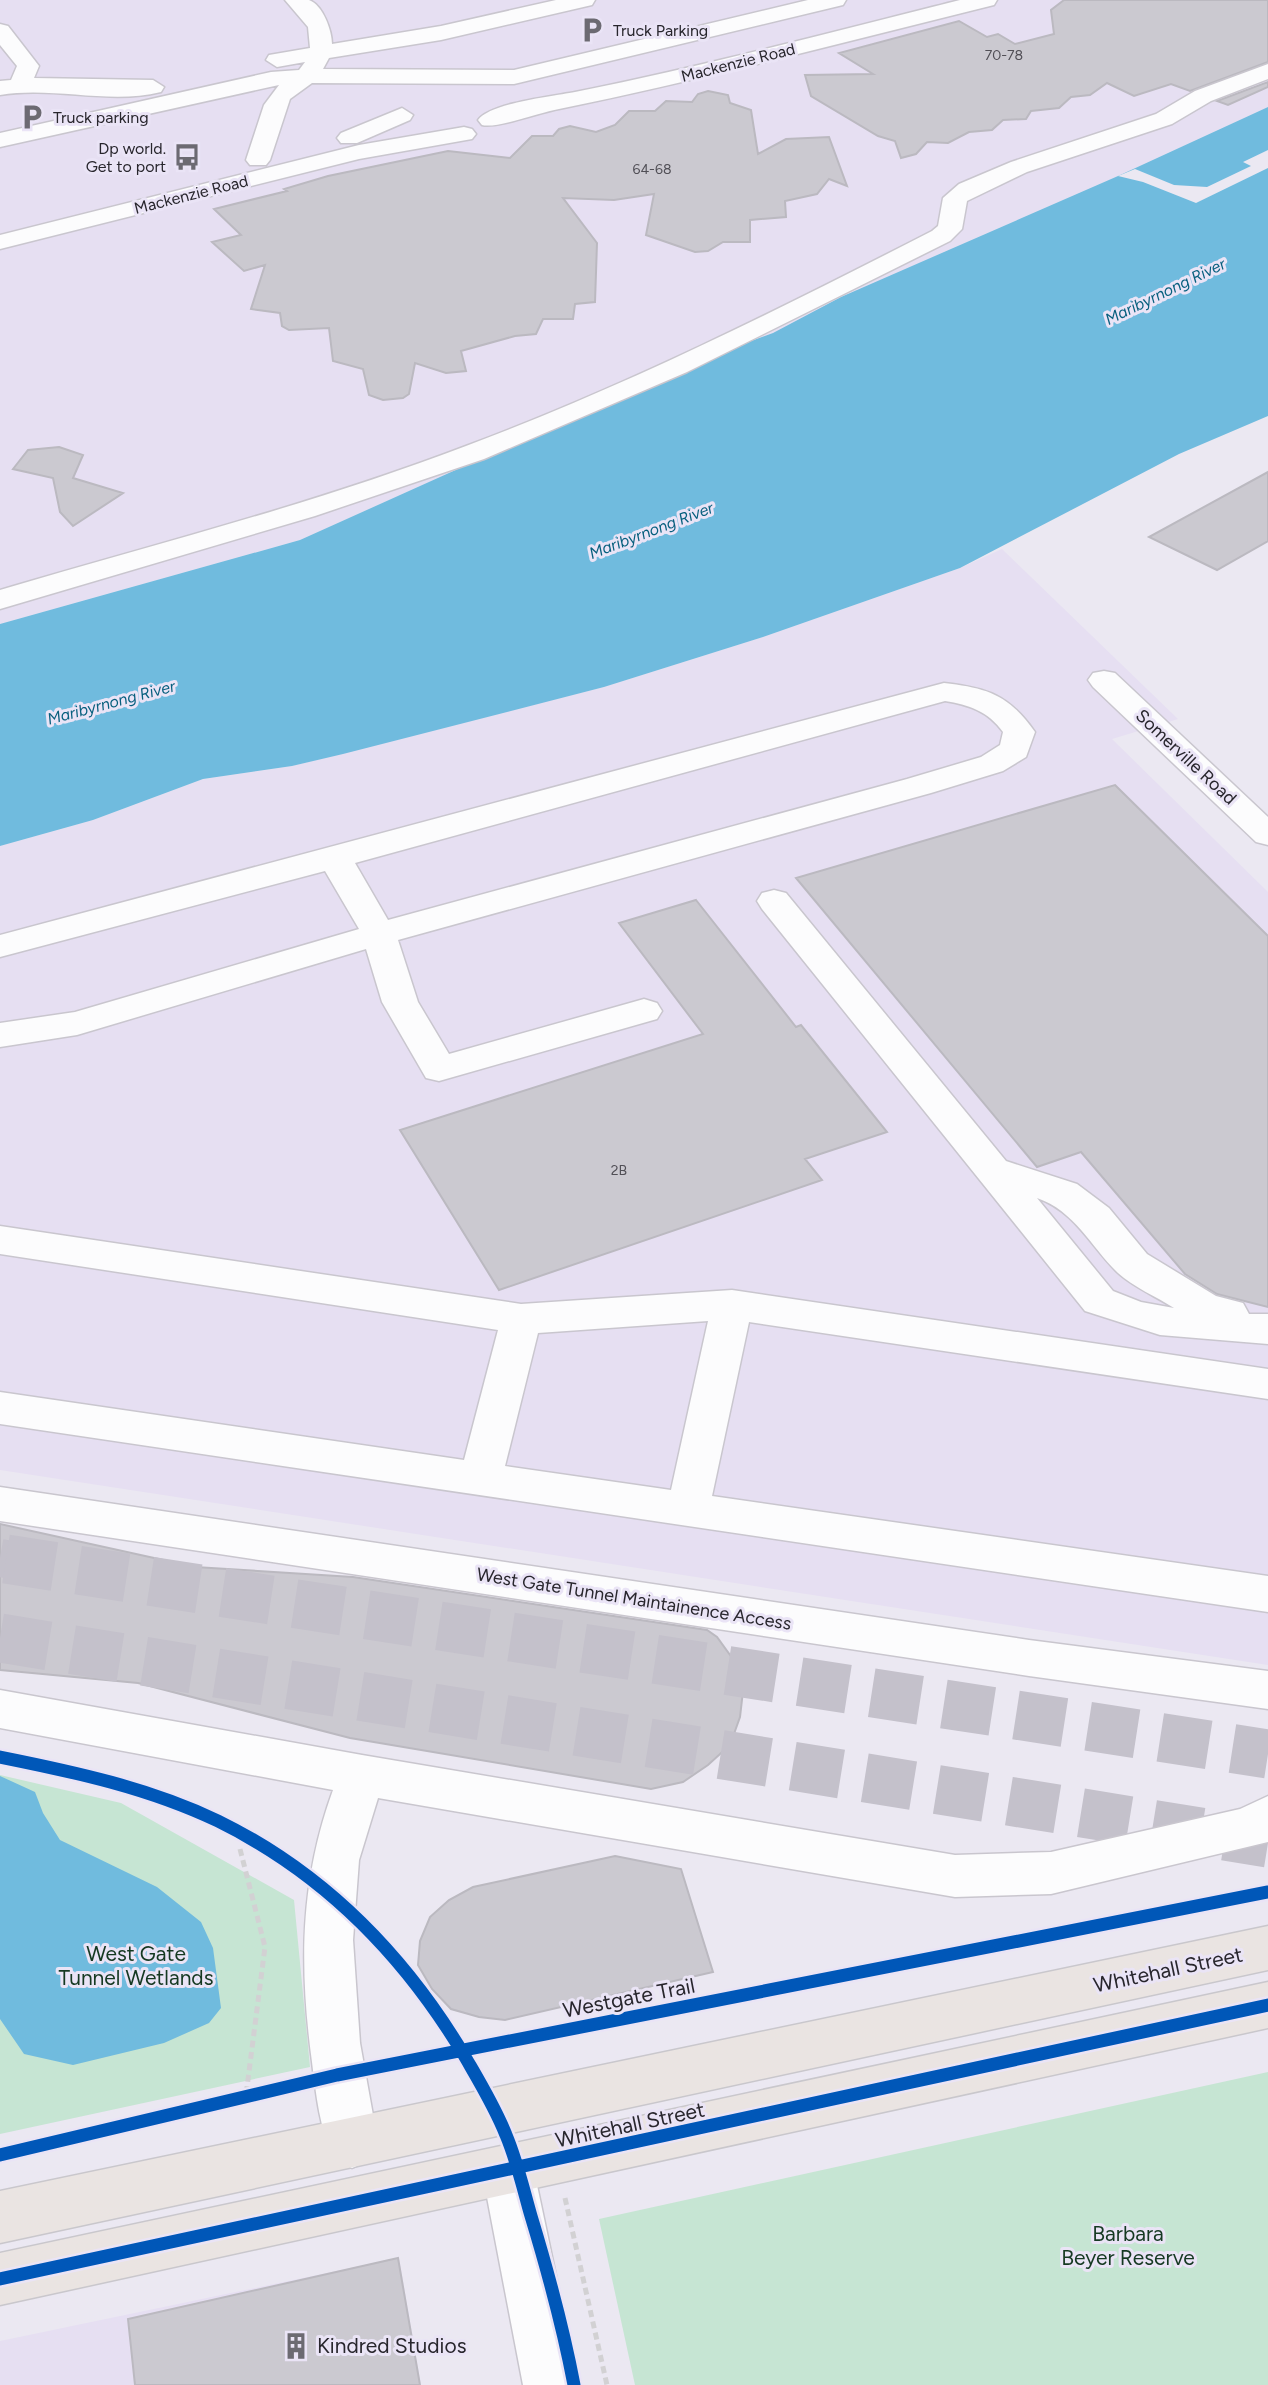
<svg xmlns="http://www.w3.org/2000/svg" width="1268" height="2385" viewBox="0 0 1268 2385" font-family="Figtree,sans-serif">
<rect width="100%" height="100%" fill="#ebe8f2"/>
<path fill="#e6dff2" d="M0,0H1268V107L1118,176L841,297L773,333L707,357L300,540L0,624Z
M1002,549L1178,719L1112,739L1268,892V1665L0,1470V846L93,820L203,779L292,766L604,687L763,637L960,568Z
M399,2258L421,2385H0V2341Z"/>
<path fill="#c6e5d3" d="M0,1775L121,1803L294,1900L310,2067L0,2134Z
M1268,2072V2385H635L599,2219Z"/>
<path fill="#70bbde" d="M1268,107V416L1179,454L960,568L763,637L604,687L343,754L292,766L203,779L93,820L0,846V624L300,540L707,357L773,333L841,297L1118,176Z
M0,1776L35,1792L43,1813L60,1840L157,1887L201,1922L213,1948L221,2008L209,2023L164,2043L73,2065L24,2054L0,2019Z"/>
<path fill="#ebe8f2" d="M1268,150V168L1196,203L1143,182L1118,176L1135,169L1174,185L1207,187L1251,166L1243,162Z"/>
<path fill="#cbc9d0" stroke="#bbb9c0" stroke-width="2" d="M1064,0H1268V62L1190,91L1171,84L1134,96L1107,83L1090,95L1071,97L1059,108L1031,111L1026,119L1003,120L992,130L969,132L948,143L927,142L916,154L901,158L895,141L878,136L811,96L805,75L873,74L839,53L959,21L987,37L998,34L1015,44L1054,34L1051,10Z
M1268,82V87L1228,105L1217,101Z
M708,91L728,95L730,103L751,110L758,154L786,139L829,137L847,186L829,179L817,194L785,201L786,217L750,220V242H723L708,251L695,252L646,235L654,194L614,200L563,198L597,243L595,302L575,304L573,319H543L536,334L515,336L461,351L466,371L446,373L415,363L409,394L403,398L383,400L369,395L363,369L333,361L329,328L289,330L282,326L280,313L251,309L265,265L244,271L212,242L241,235L214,209L287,191L284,189L328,176L448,151L510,158L532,136H553L559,129L570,126L596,132L615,125L629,111H655L666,101L692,102L698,94Z
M59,447L83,455L73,478L123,493L73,526L60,512L53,478L13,469L28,450Z
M1268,472V541L1217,570L1149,537Z
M1115,785L1268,936V1307L1217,1294L1185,1274L1081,1152L1037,1167L796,878Z
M696,900L796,1027L801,1025L887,1132L805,1159L822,1180L499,1290L400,1130L703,1034L619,923Z
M0,1524L195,1567L353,1577L707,1630L717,1637L735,1662L743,1691L740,1717L730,1745L708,1765L683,1782L651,1789L350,1738L138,1683L0,1670Z
M615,1856L681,1869L713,1972L505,2020L479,2017L451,2009L432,1989L418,1965L420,1941L430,1917L449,1900L473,1887Z
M398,2258L420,2385H135L128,2319Z"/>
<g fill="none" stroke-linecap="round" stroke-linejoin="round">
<path stroke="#c4c1cb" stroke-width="38" stroke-dasharray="38 19" stroke-linecap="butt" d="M0,1558L17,1561"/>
<path stroke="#c4c1cb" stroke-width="49" stroke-dasharray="49 24" stroke-linecap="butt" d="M6,1559L1268,1754
M0,1638L1268,1843"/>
<defs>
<path id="minor" d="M285,0C292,0 303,0 309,0C323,5 332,31 332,44L441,26L556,0H595L592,5L441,40L329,58L323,69L514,70L808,0H846L843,5L514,84L312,83L290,99L270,160L266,165H250L246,160L264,105L279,85L0,147V133L271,72L299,70L305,62L277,67L266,60L269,55L310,48L308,27Z
M960,0H997L994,5C849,41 705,79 559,109C541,112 496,129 482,125L478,120C490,103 554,96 575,92C704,66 832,32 960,0Z
M0,24L8,26L39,66L34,78L153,80L164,87L161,92C109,105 53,86 0,95V81L11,80L17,66L0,45Z
M1268,64V79L1211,101L1172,124L1027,172L967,201L962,229L950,241L687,372L484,459L315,516L0,609V590C156,544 314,504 466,446C626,386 780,309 932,231L938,226L943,198L959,184L1011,162L1156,114L1195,91Z
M402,108L413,115L410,120L357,143H341L337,138L341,133Z
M464,127L472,129L476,134L472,139L359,159L0,249V235L359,145Z
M1104,671L1115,673L1268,817V845L1256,842L1093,687L1088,680L1093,673Z
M944,683C988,688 1009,695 1035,732L1026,757L1003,771L931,793L398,940L418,1002L449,1054L644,999L657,1003L662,1011L657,1019L439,1081L426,1078L382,1002L366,949L77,1035L0,1047V1023L75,1012L359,929L325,871L0,957V935ZM945,701C969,705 988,711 1003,732L1000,745L981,757L907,779L388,920L355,863Z
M774,890L786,893L1006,1161L1077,1184L1109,1208L1147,1254L1216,1296L1243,1303L1249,1314H1268V1344L1160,1335L1085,1311L762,909L757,901L762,893ZM1037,1198C1075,1211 1091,1247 1118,1273C1133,1287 1157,1297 1174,1308L1141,1302L1113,1291Z
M0,1226L521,1304L732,1290L1268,1369V1399L749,1322L712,1496L1268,1576V1612L0,1424V1392L464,1460L498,1330L0,1254ZM708,1321L671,1490L505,1466L538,1333Z
M0,1487L1029,1640L1268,1671V1709L1029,1676L0,1521Z
M0,1690L362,1755L955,1855L1051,1852L1240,1809L1268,1796V1842L1051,1894L955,1897L378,1798L359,1860L353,1940L360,2043L378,2143L370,2160L352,2168L334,2160C320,2130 316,2095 312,2062C299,1966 300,1881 333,1790L0,1728Z
M508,2146L527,2153L534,2171L579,2385H523L482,2171L489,2153Z"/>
<path id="major" d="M1268,1926V1970L0,2243V2191Z
M1268,1982V2028L0,2305V2253Z"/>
</defs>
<use href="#minor" stroke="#c9c6ce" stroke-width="3"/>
<use href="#major" stroke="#c9c7cc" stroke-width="3"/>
<path stroke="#d2d1d3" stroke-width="5" stroke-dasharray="7 4.5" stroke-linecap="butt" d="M240,1849L265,1947L246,2095
M565,2198L607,2385"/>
<use href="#minor" fill="#fcfcfd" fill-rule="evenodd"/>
<use href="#major" fill="#eae4e2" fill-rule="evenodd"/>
<defs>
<path id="cycleway" d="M0,1757C75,1772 149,1788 218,1821C324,1873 404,1955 464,2055C479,2081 495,2107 506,2135C517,2161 523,2188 531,2216C548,2272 563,2327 574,2385
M0,2155L337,2075L1268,1892
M0,2279L1268,2005"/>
</defs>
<use href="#cycleway" stroke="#eae4f6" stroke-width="18"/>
<use href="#cycleway" stroke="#0057b8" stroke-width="13"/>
</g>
<defs>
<symbol id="parking-bare" viewBox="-9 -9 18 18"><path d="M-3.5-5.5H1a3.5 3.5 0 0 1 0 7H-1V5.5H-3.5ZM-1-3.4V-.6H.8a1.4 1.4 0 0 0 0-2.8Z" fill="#6c6a72" stroke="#eae4f6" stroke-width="2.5" paint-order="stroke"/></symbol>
<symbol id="bus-bare" viewBox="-9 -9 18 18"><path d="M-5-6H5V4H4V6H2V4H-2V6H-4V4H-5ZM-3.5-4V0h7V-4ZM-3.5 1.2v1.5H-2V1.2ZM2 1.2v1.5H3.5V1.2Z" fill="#6c6a72" stroke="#eae4f6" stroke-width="2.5" paint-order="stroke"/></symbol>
<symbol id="building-bare" viewBox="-9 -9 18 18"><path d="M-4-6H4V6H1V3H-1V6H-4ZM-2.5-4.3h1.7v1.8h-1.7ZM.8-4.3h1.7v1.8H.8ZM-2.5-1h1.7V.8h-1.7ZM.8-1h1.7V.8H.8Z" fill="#6c6a72" stroke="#eae4f6" stroke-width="2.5" paint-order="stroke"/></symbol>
</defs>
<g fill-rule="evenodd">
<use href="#parking-bare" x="573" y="11" width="38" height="38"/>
<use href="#parking-bare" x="13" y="98" width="38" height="38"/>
<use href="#bus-bare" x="168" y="138" width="38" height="38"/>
<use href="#building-bare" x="277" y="2327" width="38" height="38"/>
</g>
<g text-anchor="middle" stroke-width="6" stroke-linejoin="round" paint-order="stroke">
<g font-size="14" fill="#514f56">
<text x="1004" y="60">70-78</text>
<text x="652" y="174">64-68</text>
<text x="619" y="1175">2B</text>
</g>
<g font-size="16" fill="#28262d" stroke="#eae4f6" text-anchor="start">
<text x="613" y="36">Truck Parking</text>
<text x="53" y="123">Truck parking</text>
<text x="166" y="154" text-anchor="end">Dp world.<tspan x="166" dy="18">Get to port</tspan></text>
</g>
<g font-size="16" fill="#28262d" stroke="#eae4f6">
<text transform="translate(738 62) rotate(-14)" y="6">Mackenzie Road</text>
<text transform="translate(191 194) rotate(-14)" y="6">Mackenzie Road</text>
</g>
<g font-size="16" font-style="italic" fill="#075f7e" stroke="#eae4f6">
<text transform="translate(1165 291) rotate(-26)" y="6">Maribyrnong River</text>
<text transform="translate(651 530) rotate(-21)" y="6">Maribyrnong River</text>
<text transform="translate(111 702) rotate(-15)" y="6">Maribyrnong River</text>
</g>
<g font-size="18" fill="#28262d" stroke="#eae4f6">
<text transform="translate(1186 757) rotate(43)" y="6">Somerville Road</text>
<text transform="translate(634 1599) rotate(9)" y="6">West Gate Tunnel Maintainence Access</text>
</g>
<g font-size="21" fill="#153922" stroke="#eae4f6">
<text x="136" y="1961">West Gate<tspan x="136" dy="24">Tunnel Wetlands</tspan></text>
<text x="1128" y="2241">Barbara<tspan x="1128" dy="24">Beyer Reserve</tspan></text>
</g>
<g font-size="21" fill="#28262d" stroke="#eae4f6">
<text transform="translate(1168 1970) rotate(-12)" y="7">Whitehall Street</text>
<text transform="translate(629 1998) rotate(-11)" y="7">Westgate Trail</text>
<text transform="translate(630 2125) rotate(-12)" y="7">Whitehall Street</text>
</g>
<g font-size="21" fill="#28262d" stroke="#eae4f6" text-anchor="start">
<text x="317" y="2353">Kindred Studios</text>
</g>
</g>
</svg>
